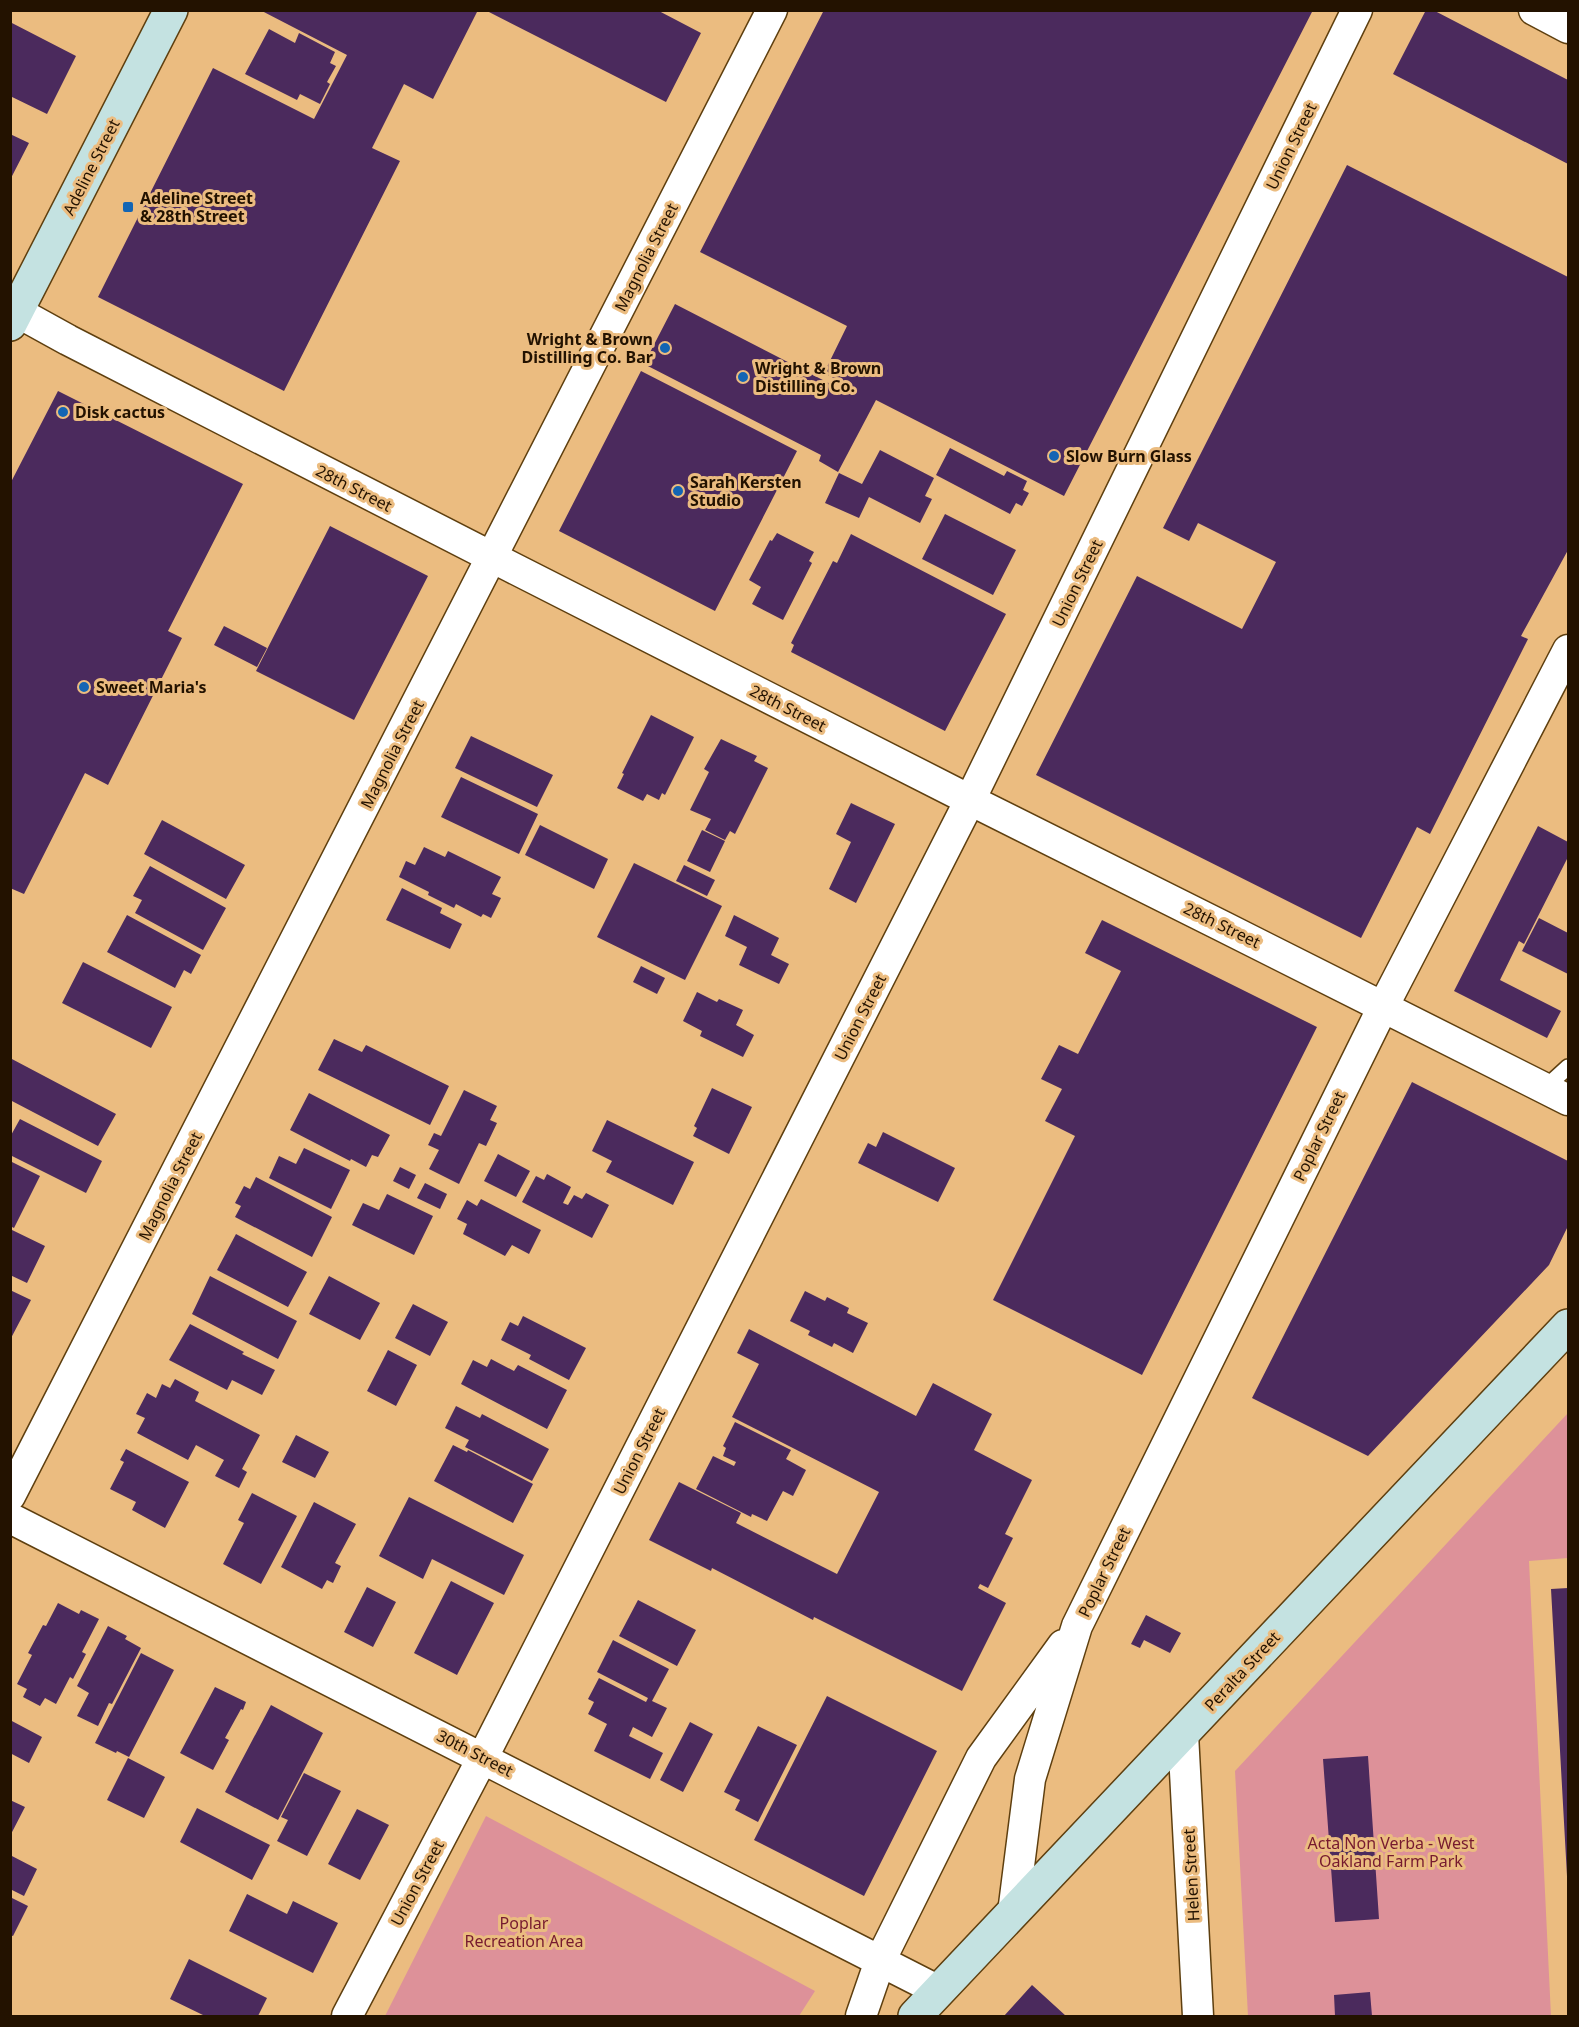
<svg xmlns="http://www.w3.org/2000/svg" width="1579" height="2027" viewBox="0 0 1579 2027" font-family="'Noto Sans',sans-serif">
<rect width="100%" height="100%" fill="#ebbc80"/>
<path fill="#dd9199" d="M1568,1413V1558L1529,1561L1551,2016H1248L1235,1771Z
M486,1816L815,1991L799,2016H385Z"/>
<path fill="#4b2a5d" d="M260,10H478L433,99L404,84L372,148L400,161L284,391L98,297L213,68L314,119L347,55Z
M485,10H657L701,33L666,102Z
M824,10H1313L1064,496L876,400L838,472L819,461L821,455L644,364L675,304L852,395L855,389L824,373L847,326L700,252Z
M1426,10H1433L1568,80V164L1393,74Z
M10,22L76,56L47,114L10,96Z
M269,29L295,43L299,33L335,52L330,63L336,66L327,82L330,84L320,104L300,94L297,100L245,74Z
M10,134L29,143L10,180Z
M1347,165L1568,277V550L1521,636L1528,639L1430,834L1417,827L1361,938L1036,775L1137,576L1242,629L1276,562L1198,523L1189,541L1163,528Z
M641,371L797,451L715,611L559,531Z
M58,391L243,484L168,631L182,638L108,785L85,773L24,894L10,888V484Z
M950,448L1004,476L1007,471L1027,481L1023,490L1029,493L1022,506L1016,503L1010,514L936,475Z
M880,450L934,478L925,496L932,499L920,523L869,497L859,518L825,503L839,473L862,484Z
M945,514L1016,550L993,595L922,559Z
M330,526L428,576L354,720L256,671Z
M777,533L814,552L809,561L812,563L783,620L752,604L761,587L749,580L770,540L772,541Z
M851,534L1006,614L945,731L791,652L794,645L791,643L833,561L837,563Z
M224,626L267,648L257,667L214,645Z
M651,715L694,737L665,795L662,793L659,800L647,794L643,801L617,788L624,774L622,773Z
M471,736L553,775L537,807L455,768Z
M721,739L757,756L754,761L768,768L735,834L730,831L725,840L705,830L711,819L690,810L709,772L704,769Z
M461,777L538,814L519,854L441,817Z
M851,803L895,824L856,903L829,889L851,842L836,834Z
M162,820L245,865L226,899L144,854Z
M540,825L608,859L594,889L525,855Z
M1538,826L1568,842V857L1524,944L1519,941L1500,980L1561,1011L1547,1038L1454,991Z
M702,830L725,841L710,872L687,861Z
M424,847L445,857L448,851L501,877L492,894L501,898L491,918L483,914L481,917L456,904L454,908L428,895L429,892L399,877L406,861L415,865Z
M634,863L722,906L685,980L597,937Z
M684,865L715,880L707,896L676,881Z
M150,866L226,908L203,950L135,913L142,900L133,896Z
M402,888L442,908L440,913L462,924L450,949L386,920Z
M127,915L201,955L191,974L184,970L175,988L107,952Z
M734,915L779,938L771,955L789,964L779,984L739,965L747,947L725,936Z
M1539,918L1568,933V974L1522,951Z
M1102,920L1317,1027L1142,1375L993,1300L1075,1136L1045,1121L1062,1089L1041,1079L1059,1045L1078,1054L1121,971L1085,953Z
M83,962L172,1007L151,1048L62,1003Z
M641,966L665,978L657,994L633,982Z
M697,992L717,1002L719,999L743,1010L736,1025L754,1035L743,1057L700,1036L702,1031L683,1021Z
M334,1039L362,1052L366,1045L449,1086L430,1125L318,1070Z
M10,1058L116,1114L98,1146L10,1100Z
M1412,1082L1568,1161V1226L1549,1265L1368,1456L1252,1398Z
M712,1088L752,1107L729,1154L693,1136L697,1128L694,1126Z
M464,1090L497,1106L490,1120L497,1123L486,1146L479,1143L459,1184L429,1169L439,1150L428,1145L434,1133L441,1136Z
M309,1093L390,1135L378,1157L372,1155L366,1167L351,1159L350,1161L290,1130Z
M20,1119L102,1161L86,1193L10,1155V1137Z
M607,1120L694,1162L673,1205L606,1172L612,1161L592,1151Z
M883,1132L955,1168L938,1202L858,1163L868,1143L876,1147Z
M304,1148L350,1170L331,1209L269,1178L279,1156L296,1164Z
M498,1154L530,1171L516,1197L484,1181Z
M10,1161L40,1176L14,1228L10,1226Z
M400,1167L416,1175L409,1189L393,1181Z
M547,1174L571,1187L563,1203L568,1205L574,1195L582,1199L586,1193L609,1205L592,1238L522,1202L536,1176L544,1180Z
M256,1177L332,1217L312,1257L235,1217L241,1206L235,1203L244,1186L250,1189Z
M425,1183L447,1194L440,1209L417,1198Z
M387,1194L433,1216L414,1255L352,1225L363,1203L379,1210Z
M481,1199L541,1230L529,1254L512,1245L505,1256L463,1234L467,1224L457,1219L467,1200L477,1206Z
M10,1229L45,1246L27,1283L10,1275Z
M236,1234L307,1272L288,1307L217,1270Z
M210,1276L297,1321L278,1359L192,1314Z
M329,1276L380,1303L360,1340L309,1314Z
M10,1290L31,1300L10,1340Z
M805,1291L825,1301L827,1297L849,1308L847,1313L868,1323L853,1353L834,1343L832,1347L808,1335L810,1331L790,1321Z
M413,1304L448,1322L430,1356L395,1338Z
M523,1316L586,1348L569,1380L529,1359L531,1355L501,1340L510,1322L518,1326Z
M190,1324L244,1352L242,1354L275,1370L262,1395L232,1380L227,1390L169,1360Z
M749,1329L916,1416L933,1383L992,1414L974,1450L1032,1480L1005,1534L1013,1538L988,1588L980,1584L978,1588L1006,1603L962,1691L814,1617L813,1620L712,1568L711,1571L649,1540L679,1482L741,1513L736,1523L837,1574L879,1492L732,1417L759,1364L737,1353Z
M388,1350L417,1365L396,1406L367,1391Z
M491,1359L514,1371L518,1365L567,1390L547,1429L461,1384L473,1360L487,1367Z
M175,1379L199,1392L195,1401L260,1435L242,1469L247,1472L239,1488L215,1476L224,1460L196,1445L188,1460L137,1433L145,1418L136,1414L147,1393L156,1398L162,1384L170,1388Z
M456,1406L480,1418L482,1414L549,1449L532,1481L465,1447L469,1440L445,1428Z
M735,1422L791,1450L786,1459L806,1470L793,1496L783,1491L767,1521L752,1514L751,1517L696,1489L713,1456L734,1466L736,1462L723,1456L726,1448L723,1446Z
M296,1435L329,1452L315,1478L282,1462Z
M453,1445L467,1452L468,1450L533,1484L513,1523L434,1481Z
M126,1449L189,1482L165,1528L132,1510L136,1502L110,1489L124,1462L120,1460Z
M252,1493L297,1516L261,1584L223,1564L244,1523L238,1520Z
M409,1497L524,1555L504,1595L432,1559L423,1579L379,1556Z
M314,1502L356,1524L335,1563L341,1566L333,1583L327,1580L322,1589L281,1567Z
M451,1581L494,1603L457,1675L414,1653Z
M367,1587L396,1602L373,1647L344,1632Z
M1568,1588V1876H1567L1551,1589Z
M638,1600L696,1630L677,1666L619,1636Z
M58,1603L79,1614L81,1610L99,1619L82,1652L86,1654L73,1679L70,1677L56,1704L45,1698L40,1706L23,1697L27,1689L17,1684L32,1655L28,1653L43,1625L46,1626Z
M1146,1615L1181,1633L1170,1653L1144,1640L1140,1648L1131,1644Z
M108,1626L127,1636L125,1639L141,1648L112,1704L109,1703L98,1726L77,1716L89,1693L77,1686Z
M613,1640L669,1669L652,1701L667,1708L652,1737L633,1727L629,1736L663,1753L650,1779L594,1751L607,1724L588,1714L594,1702L588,1699L599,1678L646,1702L648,1698L597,1672Z
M141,1653L174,1670L129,1757L117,1751L116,1753L95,1743Z
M215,1687L246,1702L243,1710L241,1709L225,1738L229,1740L213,1770L180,1753Z
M827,1696L937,1751L864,1896L754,1840Z
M271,1705L323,1733L278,1820L225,1792Z
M10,1720L42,1737L29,1763L10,1753Z
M690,1722L713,1734L683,1792L660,1780Z
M758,1726L797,1745L758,1822L735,1810L740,1800L724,1792Z
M1368,1756L1379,1919L1335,1922L1323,1759Z
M128,1758L165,1777L144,1818L107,1800Z
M304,1773L341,1791L307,1856L277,1841L288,1820L281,1817Z
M10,1800L25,1807L10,1836Z
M197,1808L270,1845L252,1880L180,1842Z
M357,1809L389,1825L360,1880L328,1864Z
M10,1855L37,1869L24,1896L10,1889Z
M247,1894L287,1914L293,1901L338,1923L313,1973L229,1931Z
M10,1897L28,1906L13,1936L10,1935Z
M189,1959L267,1998L258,2016H205L170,1999Z
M1032,1985L1066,2016H1004Z
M1370,1992L1372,2016H1335L1334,1995Z"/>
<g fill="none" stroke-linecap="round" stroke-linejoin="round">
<defs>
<path id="lane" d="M1545,1088L1568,1067"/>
<path id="street" d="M1534,10L1568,28
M10,308L68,340C366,493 665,646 964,797C1165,898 1368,998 1568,1100
M10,1496L772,10
M10,1518L939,1991
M1183,1734L1198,2016
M1013,1913L1030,1779L1077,1626L1384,1005L1568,650
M347,2016L483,1757L970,800L1357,10
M861,2016L880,1961L981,1758L1063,1645"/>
<path id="secondary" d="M10,324L171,10
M915,2016L1568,1326"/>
</defs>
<use href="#lane" stroke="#5e3f0f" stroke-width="18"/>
<use href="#street" stroke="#5e3f0f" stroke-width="33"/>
<use href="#secondary" stroke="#5e3f0f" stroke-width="36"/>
<use href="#lane" stroke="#fff" stroke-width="15"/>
<use href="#street" stroke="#fff" stroke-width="30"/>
<use href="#secondary" stroke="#c4e2e1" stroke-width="33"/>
</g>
<g fill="#1365b4" stroke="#ebbc80" stroke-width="2">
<rect x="122" y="201" width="12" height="12" rx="3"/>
<circle cx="665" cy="348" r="6"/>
<circle cx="743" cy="377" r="6"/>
<circle cx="63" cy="412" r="6"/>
<circle cx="1054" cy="456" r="6"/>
<circle cx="678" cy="491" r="6"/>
<circle cx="84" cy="687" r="6"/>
</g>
<g text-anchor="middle" stroke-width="6" stroke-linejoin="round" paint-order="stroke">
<g font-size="16" fill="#231200" stroke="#ebbc80">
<text transform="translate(1291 146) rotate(-64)" y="6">Union Street</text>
<text transform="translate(91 167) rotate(-63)" y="6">Adeline Street</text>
<text transform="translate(646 257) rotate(-63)" y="6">Magnolia Street</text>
<text transform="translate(354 488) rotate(27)" y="6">28th Street</text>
<text transform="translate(1077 583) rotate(-64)" y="6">Union Street</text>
<text transform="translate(788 708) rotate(27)" y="6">28th Street</text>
<text transform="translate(392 754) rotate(-63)" y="6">Magnolia Street</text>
<text transform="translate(1222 925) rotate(26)" y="6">28th Street</text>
<text transform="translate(860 1017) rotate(-63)" y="6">Union Street</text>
<text transform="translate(1319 1136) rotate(-64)" y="6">Poplar Street</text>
<text transform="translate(170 1186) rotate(-63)" y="6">Magnolia Street</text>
<text transform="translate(639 1451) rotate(-63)" y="6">Union Street</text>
<text transform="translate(1104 1572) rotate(-64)" y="6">Poplar Street</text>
<text transform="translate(1242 1671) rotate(-47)" y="6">Peralta Street</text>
<text transform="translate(475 1753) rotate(27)" y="6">30th Street</text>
<text transform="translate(1191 1875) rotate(-93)" y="6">Helen Street</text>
<text transform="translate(417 1883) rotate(-62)" y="6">Union Street</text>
</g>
<g font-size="16" font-weight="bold" fill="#231200" stroke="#ebbc80" text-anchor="start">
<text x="140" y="204">Adeline Street<tspan x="140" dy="18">&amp; 28th Street</tspan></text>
<text x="653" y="345" text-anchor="end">Wright &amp; Brown<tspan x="653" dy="18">Distilling Co. Bar</tspan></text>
<text x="755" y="374">Wright &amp; Brown<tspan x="755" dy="18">Distilling Co.</tspan></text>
<text x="75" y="418">Disk cactus</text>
<text x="1066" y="462">Slow Burn Glass</text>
<text x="690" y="488">Sarah Kersten<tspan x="690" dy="18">Studio</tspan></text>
<text x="96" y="693">Sweet Maria's</text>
</g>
<g font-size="16" fill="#761a2f" stroke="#ebbc80">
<text x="1391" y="1849">Acta Non Verba - West<tspan x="1391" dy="18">Oakland Farm Park</tspan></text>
<text x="524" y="1929">Poplar<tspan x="524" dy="18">Recreation Area</tspan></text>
</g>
</g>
<rect width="1579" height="2027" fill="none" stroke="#231200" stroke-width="24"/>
</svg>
